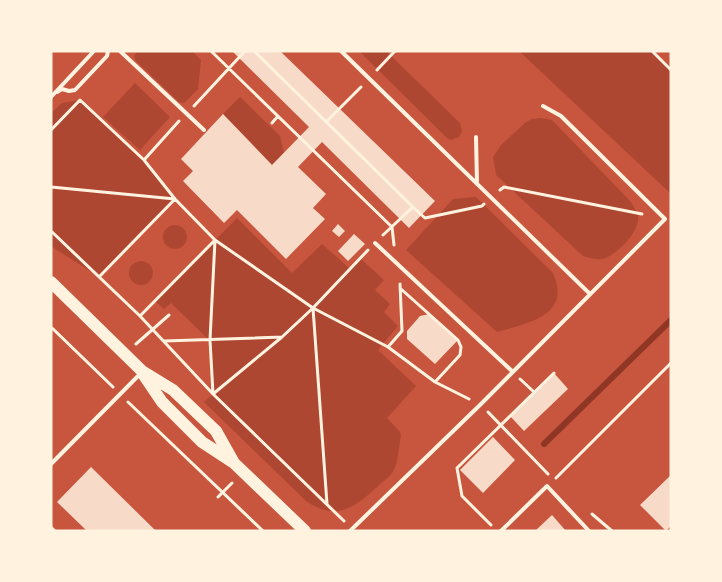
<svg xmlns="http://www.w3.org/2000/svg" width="722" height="582" viewBox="0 0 722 582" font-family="Ubuntu,sans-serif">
<rect width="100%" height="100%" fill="#c8553d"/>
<path fill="#ae4732" d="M138,51H192L201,60L198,89L184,103L179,102L136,61L134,56Z
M359,51H386L460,123L462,131L459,137L451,140L447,138Z
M519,51H652L671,70V194Z
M135,83L170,117L140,150L103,117Z
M240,97L280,136L284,153L272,165L223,114Z
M80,100L144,160L175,199L99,277L51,246V113L62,103Z
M541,118L552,120L631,202C633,206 637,212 638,216C641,231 616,256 602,259C596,260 590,258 583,256L496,175L493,157L501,145L526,122L532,119Z
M476,197L553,273C572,316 528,323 497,332L406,250L453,199Z
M237,218L292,273L322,244L349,268L360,258L384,280L375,290L390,304L384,312L398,326L378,350L416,386L387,418L400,432L401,436C399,444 398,463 394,470C391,476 382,482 377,487C353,509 336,521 306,501L204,402L213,394L209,340L171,303L164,309L155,301Z
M163 237a12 12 0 1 1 24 0a12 12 0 1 1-24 0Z
M129 273a12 12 0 1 1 24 0a12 12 0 1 1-24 0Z"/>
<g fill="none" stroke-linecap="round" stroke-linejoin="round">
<path stroke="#8f3625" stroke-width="6" d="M544,444L671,320"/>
</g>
<path fill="#f7dbc8" d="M232,51H280L435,201L409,228L322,142L298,167L326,194L313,208L325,219L286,259L237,210L224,223L183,181L193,171L181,159L223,114L272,165L309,127Z
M338,224L345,231L339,237L332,231Z
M354,234L365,244L348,261L338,251Z
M429,314L458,340L435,364L407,339V331L420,316Z
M554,373L568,389L524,431L510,416Z
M493,437L515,460L483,493L460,470Z
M91,467L156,531H87L57,502Z
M671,475V526L666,531L640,505Z
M552,515L566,531H535Z"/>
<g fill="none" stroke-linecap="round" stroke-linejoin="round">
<path stroke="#fff3e0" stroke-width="3" d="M211,51L392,227L394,245
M254,51L413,207L383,235
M652,51L671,70
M377,70L395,51
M194,106L245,51
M326,122L361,87
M272,123L278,116
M51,130L80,100L144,160L175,199L215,240L313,308L388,347L402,331L400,284
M144,160L179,121
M51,187L175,199
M500,190L504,187L642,214
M413,207L425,218L482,206L484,204
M51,231L140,316L213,394L344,521
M99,277L175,199
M401,289L458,340L461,347L460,355L435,382
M313,308L368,250
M140,316L215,240L210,340L213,394L282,337L313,308L327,504
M51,327L113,387
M164,341L282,337
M136,344L169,315
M388,347L435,382L469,399
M520,379L534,392
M128,402L263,531
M488,412L548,474
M556,478L671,363
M218,497L232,483
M592,514L612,531
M491,525L462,496L457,468L554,373"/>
<path stroke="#fff3e0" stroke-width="4" d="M120,51L204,130
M341,51L590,294
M57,92L62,89L69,91L75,90L107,56L108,51
M51,97L94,51
M476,137L477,184
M375,243L513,372
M51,464L141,373
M51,528L54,531
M350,531L480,405L665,219L561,116L543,106
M501,531L547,486L589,531"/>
<path stroke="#fff3e0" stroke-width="12" d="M51,282L142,371L173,390L216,431L234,463
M143,374L162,402L202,442L234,463L305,531"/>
</g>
<rect width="722" height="582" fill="none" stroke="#fff3e0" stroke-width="105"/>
</svg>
